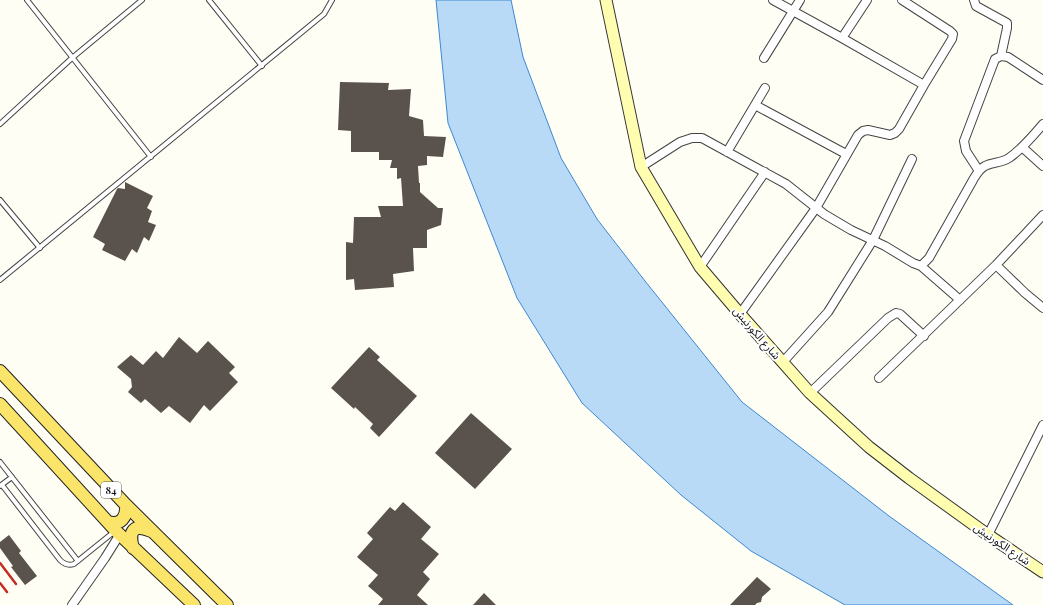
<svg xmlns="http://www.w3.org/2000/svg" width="1043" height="605" viewBox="0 0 1043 605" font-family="'Playfair Display','Noto Sans Arabic',serif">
<rect width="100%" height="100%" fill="#fffef4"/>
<path fill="#b8daf7" stroke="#3d88d0" d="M436,0H511L523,57L561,158L597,219L645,281L742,402L889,516L1013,605H845L751,551L681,495L582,403L517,298L448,123Z"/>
<path fill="#5a534d" d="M340,82L389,83L388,90L411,89L409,116L423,120L424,136L446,137L443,157L427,156V165L418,166L419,183H420V192L438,208H443L441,225L427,230V248H413L414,271L393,274L394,287L355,290L354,279L346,280V242L353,243L354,217H381L378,206H403L401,178L397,179V168H390L392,160H379V152H351V131L338,130Z
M125,182L153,196L147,208L152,211L148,222L156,225L149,241L144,237L137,253L132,249L125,261L102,250L105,244L93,237L117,189L118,188L125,189Z
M179,337L197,353L208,341L235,367L229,373L238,382L210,411L204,405L190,423L169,406L161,413L145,399L141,403L128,392L132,387L131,379L117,367L131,355L143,365L156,351L163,358Z
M369,347L380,357L377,360L417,396L379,437L370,428L373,424L355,407L354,409L331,388Z
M471,413L512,449L475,489L435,453Z
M403,502L431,527L421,539L439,554L423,572L430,579L417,595L428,605H378L383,599L368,586L378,575L357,557L373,539L367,533L390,507L395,511Z
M9,535L21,551L19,553L37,576L25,585L11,567L13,566L0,548V542Z
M757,577L771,589L762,597L761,602L757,603L755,605H730Z
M484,593L496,605H473Z"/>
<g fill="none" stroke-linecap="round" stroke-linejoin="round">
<defs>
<path id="lane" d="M27,0L151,157
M209,0L262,66
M0,124L72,58L142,0
M0,200L40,248
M0,280L324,14L332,0
M0,462L78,561
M2,485L60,560C64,564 68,566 74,564L115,531
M0,486L12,477"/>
<path id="street" d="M773,0L842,38L924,85
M974,0L976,6L1007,23V28L1001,56
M842,38L867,0
M764,58L800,0
M755,105L846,154
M1022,147L1043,166
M727,152L765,88
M641,167L680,142L692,138H702L786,184L824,214L834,220L851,230L885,246L913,263L921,266L929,258L973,180C976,175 979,169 985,166C992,162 1002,163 1009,158C1022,149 1033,136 1043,124
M979,171L966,151L964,141L995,59L1001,56L1008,57L1043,80
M996,265L1025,293L1043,308
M921,266L960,300
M700,267L765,172
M740,314L816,208L858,135L863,131L868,130L890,135L895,133L899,129L924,85L952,39L953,34L950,31L902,0
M782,363L828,312L873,240L912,159
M879,378L996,265L1043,215
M810,393L888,318L896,313L900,314L924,336
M988,535L1043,425
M72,605L105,558L120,534"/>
<path id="secondary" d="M606,0L641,167L700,267L740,314L810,393L869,447L909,478L988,535L1043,572"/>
<path id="primary" d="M0,371L126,505L227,605
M0,404L116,531L194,605
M108,522C121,526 127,517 126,505
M133,548C128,531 134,523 151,531"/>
</defs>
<use href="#lane" stroke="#444" stroke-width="6"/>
<use href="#street" stroke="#444" stroke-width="10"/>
<use href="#secondary" stroke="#333" stroke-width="13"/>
<use href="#primary" stroke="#222" stroke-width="14"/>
<use href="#lane" stroke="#fff" stroke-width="4"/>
<use href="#street" stroke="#fff" stroke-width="8"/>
<use href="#secondary" stroke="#fffdaf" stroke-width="11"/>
<use href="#primary" stroke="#fae469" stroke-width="12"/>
<path stroke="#c52b25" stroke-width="2.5" d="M0,563L16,584
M0,583L7,592"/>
</g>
<g text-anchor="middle" stroke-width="4" stroke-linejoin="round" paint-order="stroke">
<rect fill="#fff" stroke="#585858" stroke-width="1" x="101" y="482" width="20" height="16" rx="3"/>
<g font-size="10" font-weight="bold" fill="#111">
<text x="111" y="494">84</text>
</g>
<g font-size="11" fill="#111" stroke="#fff">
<text transform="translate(757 333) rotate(49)" y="4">شارع الكورنيش</text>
<text transform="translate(1002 544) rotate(34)" y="4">شارع الكورنيش</text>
</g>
</g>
</svg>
